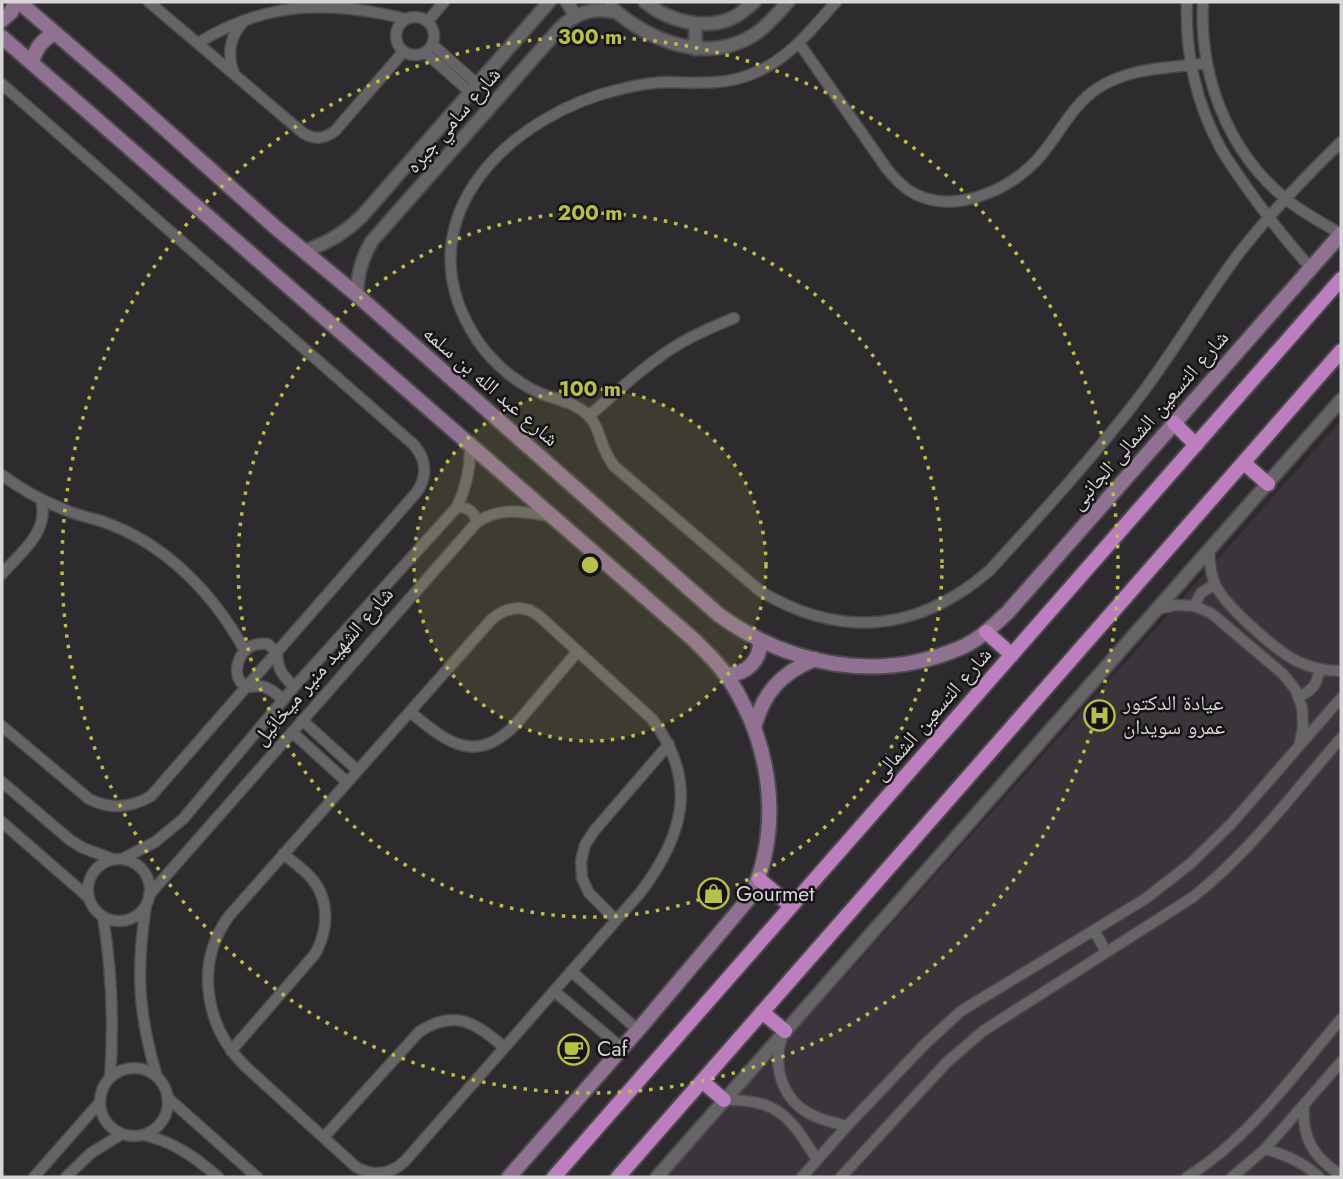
<svg xmlns="http://www.w3.org/2000/svg" width="1343" height="1179" viewBox="0 0 1343 1179" font-family="Jost,'Noto Naskh Arabic',sans-serif">
<rect width="100%" height="100%" fill="#2e2b2e"/>
<path fill="#3b343b" d="M1341,421V1177H666Z"/>
<g fill="none" stroke-linecap="round" stroke-linejoin="round">
<defs>
<path id="minor" d="M149,2L303,133C315,140 324,139 335,131L403,52
M836,2C811,30 788,60 752,74C725,85 698,83 669,82C653,82 637,85 621,89C514,113 404,214 471,330C486,357 512,381 540,393C557,400 574,402 588,415C596,423 598,432 602,443C605,451 609,459 614,466L760,591C841,639 919,632 990,570C1043,512 1096,454 1143,392C1177,346 1206,297 1240,252C1271,212 1305,177 1341,142
M1187,2C1185,52 1196,103 1220,147C1228,162 1238,174 1247,188C1267,216 1288,243 1311,268
M1203,2C1199,76 1228,152 1286,199C1303,213 1323,223 1341,234
M396 36a19 19 0 1 1 38 0a19 19 0 1 1-38 0Z
M428,21L444,2
M198,43C266,1 330,0 406,19
M799,43L887,169C895,179 903,188 915,194C955,214 1007,191 1036,161C1058,138 1071,105 1098,88C1130,67 1170,68 1207,63
M433,45L477,84
M426,53L470,92
M234,74C227,54 229,37 244,21
M2,84L413,444C427,459 428,477 416,493L151,796C131,808 111,810 89,799L2,726
M589,416C618,391 646,364 679,344C697,333 715,326 734,318
M2,475C22,490 44,502 68,511C80,516 92,518 104,522C166,544 214,594 245,651
M457,507C468,507 474,511 477,522
M1209,551C1210,563 1210,573 1215,584C1224,605 1277,652 1299,662C1312,668 1326,671 1341,671
M2,574C21,552 50,532 41,499
M1194,606L1201,593L1215,584
M519,608L529,610L538,615L652,719C699,781 684,835 640,893L405,1161C390,1175 374,1177 356,1167L246,1067C205,1027 194,964 229,916L491,620C500,612 507,609 519,608Z
M1158,609L1176,605L1194,606L1211,613L1283,674L1295,689L1302,707L1303,727L1300,742
M1298,697C1312,691 1318,684 1319,669
M283,700C276,693 269,687 259,686C258,686 249,687 248,687C231,681 236,657 247,649C253,644 260,643 268,644L277,653C278,671 282,674 294,687
M410,712C446,741 475,767 516,724L578,651
M302,720L357,770
M292,732L347,782
M2,782L70,840L83,848L113,859
M2,822L88,897
M88 890a31 31 0 1 1 62 0a31 31 0 1 1-62 0Z
M122,859L155,842L183,819L294,687L457,507C467,486 471,467 470,444
M149,895L477,522C503,506 522,512 550,516
M146,905C136,970 138,1013 157,1077
M103,917C112,971 114,1023 110,1078
M616,920L589,893L582,878L581,861L585,845L594,831L669,744
M1094,930L1106,952
M571,971L638,1030
M554,991L622,1048
M782,1037C772,1066 782,1099 810,1114C821,1120 835,1123 847,1126
M231,1051L315,954C328,931 330,902 313,880C305,870 293,862 283,854
M100 1102a34 34 0 1 1 68 0a34 34 0 1 1-68 0Z
M168,1098L257,1177
M724,1100C778,1098 791,1118 817,1160
M1304,1105C1302,1139 1313,1157 1341,1175
M144,1135C174,1142 195,1157 218,1177
M324,1137L419,1032C455,1008 475,1023 504,1047
M1265,1149C1286,1155 1303,1162 1319,1177
M34,1177L100,1102
M66,1177L91,1153L122,1134
M802,1177L847,1126L925,1044L961,1011L1145,899L1190,864L1231,824L1341,698
M841,1177L946,1063L983,1031L1193,897C1250,852 1294,792 1341,738
M1187,1177C1249,1139 1294,1074 1341,1019
M1232,1177L1265,1149L1341,1062"/>
<path id="tertiary" d="M567,2L572,10L574,17
M645,2C668,21 708,32 736,16C743,12 748,7 754,2
M611,7C650,42 710,66 758,32C769,24 779,12 788,2
M695,23L696,49
M304,251C326,244 345,233 362,216L549,2
M357,295C357,275 361,259 372,241L559,29C576,12 593,7 616,12
M657,1177L1341,400"/>
<path id="secondary" d="M19,2L118,87L275,227L357,295L719,615C790,666 878,683 960,648C979,640 993,626 1008,612L1341,234
M2,20L11,12L16,2
M2,37L693,639C705,651 717,662 726,675C736,688 743,703 750,718C774,775 777,839 751,896L638,1030L509,1177
M32,62C36,48 42,40 55,33
M727,675C747,674 761,660 760,640
M754,728C763,693 781,673 815,659"/>
<path id="primary" d="M1174,423L1196,445
M1244,463L1268,484
M986,632L1012,655
M759,879L791,906
M762,1012L785,1031
M702,1081L724,1100
M554,1177L1341,279
M618,1177L1341,351"/>
</defs>
<use href="#minor" stroke="#4c494c" stroke-width="13"/>
<use href="#tertiary" stroke="#4c494c" stroke-width="16"/>
<use href="#secondary" stroke="#4c494c" stroke-width="18"/>
<use href="#primary" stroke="#4c494c" stroke-width="18"/>
<use href="#minor" stroke="#676467" stroke-width="10"/>
<use href="#tertiary" stroke="#676467" stroke-width="12"/>
<use href="#secondary" stroke="#917192" stroke-width="14"/>
<use href="#primary" stroke="#bc7ebe" stroke-width="14"/>
</g>
<circle cx="590" cy="565" r="176" fill="#b6c149" fill-opacity=".12"/>
<g fill="none" stroke="#b6c149" stroke-width="3.5" stroke-dasharray="3.5 7">
<circle cx="590" cy="565" r="176"/>
<circle cx="590" cy="565" r="352"/>
<circle cx="590" cy="565" r="528"/>
</g>
<defs>
<symbol id="hospital-ring" viewBox="-11 -11 22 22"><circle r="9.5" fill="#151415" stroke="#b6c149" stroke-width="1.5"/><path d="M-5-5h3v3.5h4V-5h3V5h-3V1.5h-4V5h-3Z" fill="#b6c149"/></symbol>
<symbol id="shop-ring" viewBox="-11 -11 22 22"><circle r="9.5" fill="#151415" stroke="#b6c149" stroke-width="1.5"/><path d="M-5-2.5h2.3a2.7 3.5 0 0 1 5.4 0H5L5.5 6h-11ZM-1.5-2.5h3a1.5 2.3 0 0 0-3 0Z" fill="#b6c149"/></symbol>
<symbol id="cafe-ring" viewBox="-11 -11 22 22"><circle r="9.5" fill="#151415" stroke="#b6c149" stroke-width="1.5"/><path d="M-5.5-4.5H6V0H3Q3 3.5 0 3.5H-2.5Q-5.5 3.5-5.5 0ZM3-3.2v2h1.7v-2ZM-6 4.5H4V6H-6Z" fill="#b6c149"/></symbol>
</defs>
<g fill-rule="evenodd">
<use href="#hospital-ring" x="1082" y="698" width="35" height="35"/>
<use href="#shop-ring" x="696" y="876" width="35" height="35"/>
<use href="#cafe-ring" x="556" y="1032" width="35" height="35"/>
</g>
<g text-anchor="middle" stroke-width="5" stroke-linejoin="round" paint-order="stroke">
<g font-size="21" fill="#d7d5d7" stroke="#151415">
<text transform="translate(453 120) rotate(-49)" y="7">شارع سامي جبره</text>
<text transform="translate(491 386) rotate(41)" y="7">شارع عبد الله بن سلمه</text>
<text transform="translate(1149 420) rotate(-49)" y="7">شارع التسعين الشمالى الجانبى</text>
<text transform="translate(323 666) rotate(-49)" y="7">شارع الشهيد منير ميخائيل</text>
<text transform="translate(932 714) rotate(-49)" y="7">شارع التسعين الشمالى</text>
</g>
<g font-size="21" fill="#d7d5d7" stroke="#151415" text-anchor="start">
<text x="1123" y="710">عيادة الدكتور<tspan x="1123" dy="24">عمرو سويدان</tspan></text>
<text x="736" y="901">Gourmet</text>
<text x="597" y="1056">Caf</text>
</g>
</g>
<circle cx="590" cy="565" r="10" fill="#b6c149" stroke="#151415" stroke-width="3.5"/>
<g font-size="21" text-anchor="middle" font-weight="bold" fill="#b6c149" stroke="#151415" stroke-width="5" stroke-linejoin="round" paint-order="stroke">
<text x="590" y="44">300 m</text>
<text x="590" y="220">200 m</text>
<text x="590" y="396">100 m</text>
</g>
<rect width="1343" height="1179" fill="none" stroke="#d7d5d7" stroke-width="7"/>
</svg>
